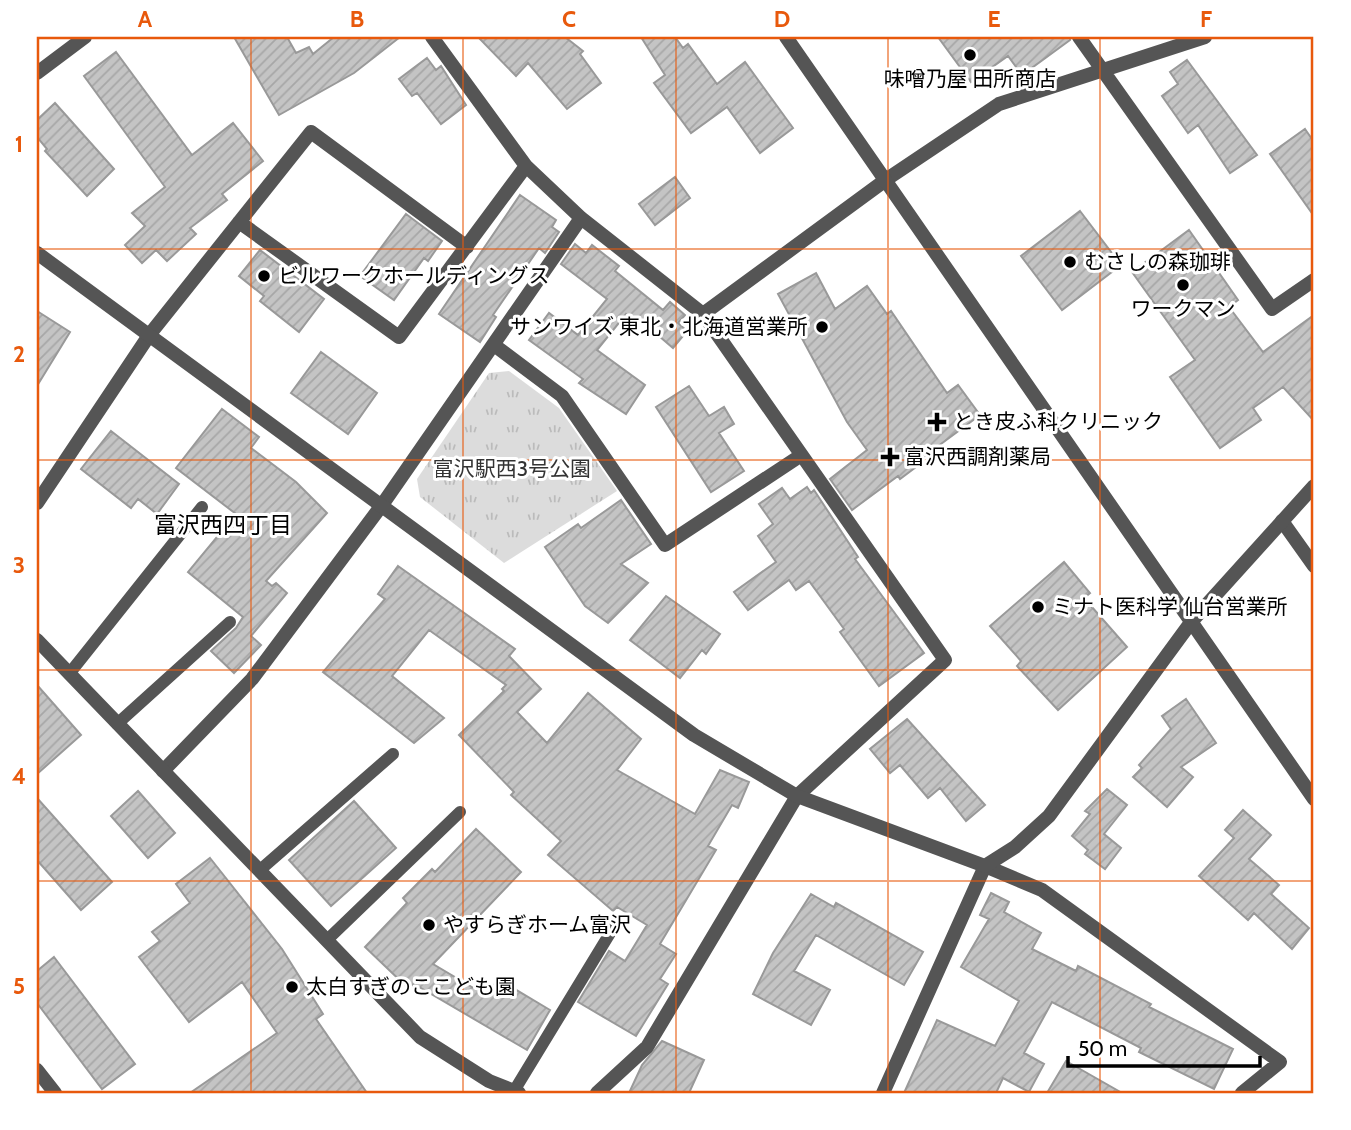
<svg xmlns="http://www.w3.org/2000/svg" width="1351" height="1130" viewBox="0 0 1351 1130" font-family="Cabin,'Noto Sans JP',sans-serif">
<defs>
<pattern id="grass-tufts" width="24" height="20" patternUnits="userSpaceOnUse" patternTransform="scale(1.75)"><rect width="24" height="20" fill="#dcdcdc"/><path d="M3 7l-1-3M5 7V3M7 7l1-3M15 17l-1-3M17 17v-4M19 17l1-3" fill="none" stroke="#bbb"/></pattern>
<pattern id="building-hatch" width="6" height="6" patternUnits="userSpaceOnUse" patternTransform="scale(1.75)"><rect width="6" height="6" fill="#c4c4c4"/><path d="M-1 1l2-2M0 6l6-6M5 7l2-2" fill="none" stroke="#a7a7a7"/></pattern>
</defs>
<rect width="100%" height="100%" fill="#fff"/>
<path fill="url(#grass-tufts)" d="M509,371L559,408L617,491L504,563L420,497L417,479L489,373Z"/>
<path fill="url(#building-hatch)" stroke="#999" stroke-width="2" d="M234,37H287L296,53L309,47L313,54L334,37H400L354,73L279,115Z
M478,37H565L583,51L580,54L601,83L567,109L528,63L516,76Z
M641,37H675L683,48L688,44L717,84L745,62L793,128L760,153L727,107L691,133L654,83L665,75Z
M938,37H1070V40L1022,75L1008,56L971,82Z
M116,52L192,155L233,123L263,161L222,194L227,200L190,228L196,234L167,261L156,250L142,263L125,245L145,226L132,213L165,187L84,76Z
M427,58L436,70L441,66L466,105L441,124L417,93L412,96L399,79Z
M1187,60L1257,155L1230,173L1198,125L1188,133L1162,96L1178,84L1170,72Z
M55,103L114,169L87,196L45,151L47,149L37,137V120Z
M1305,129L1314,142V216L1270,154Z
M675,177L690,198L655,225L639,204Z
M520,195L556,220L552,227L559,232L545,253L539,248L493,315L496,317L480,342L439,314Z
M1080,211L1121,265L1062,310L1021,256Z
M406,214L442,241L428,261L424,258L394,300L360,276Z
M1189,230L1238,300L1229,307L1263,352L1314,315V421L1283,387L1253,408L1261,420L1220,448L1170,377L1195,360L1132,272Z
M575,244L586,253L592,245L619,266L615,271L663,310L670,302L685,315L678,323L687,331L673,348L638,318L635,322L626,314L597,350L645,385L626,414L579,383L583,379L529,340L549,313L578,335L607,299L561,264Z
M260,250L324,299L299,332L260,301L264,296L239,276Z
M816,273L835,309L867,286L887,314L891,311L947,393L958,385L980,415L918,461L920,464L900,479L898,476L852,510L830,479L867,450L847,422L778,294Z
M37,311L70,332L37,386Z
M321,352L377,393L348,434L291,393Z
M689,386L709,416L724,407L734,424L719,433L744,471L711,492L656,407Z
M222,409L259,437L251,448L296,482L327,513L266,581L272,586L276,583L287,593L251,636L261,645L234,673L211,651L236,628L243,617L188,572L236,514L176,468Z
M111,431L179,484L157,514L138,499L131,508L81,469Z
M807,487L811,493L814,490L858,557L855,559L924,653L879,686L840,632L844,629L809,581L796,590L789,580L748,610L734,592L776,562L758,536L773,524L759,504L782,488L790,499Z
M621,500L651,544L621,564L648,583L608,623L585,606L545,547L578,524L581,528Z
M1064,562L1090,593L1084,598L1127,647L1058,710L1017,666L1021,661L990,626Z
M398,566L515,649L509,656L541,689L517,712L547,743L588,693L641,739L617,770L695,814L720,770L749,782L738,808L732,805L708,846L716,850L660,944L676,954L660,979L668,984L636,1036L578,1002L609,951L625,961L647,925L617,907L613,911L548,855L561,841L511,795L514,792L459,735L504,691L502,689L506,685L429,630L392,676L444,718L414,743L323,672L385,599L378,594Z
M666,596L720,634L706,654L702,650L680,678L630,640Z
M37,685L81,735L37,774Z
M1186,699L1216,743L1181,767L1193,777L1167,807L1133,777L1142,768L1139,765L1171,729L1162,716Z
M907,719L985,805L966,821L940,788L928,798L900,765L890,773L870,749Z
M1107,789L1127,805L1104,834L1121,848L1105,869L1085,854L1088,850L1072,836L1090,814L1085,811Z
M138,791L175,833L148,858L111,816Z
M37,798L112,882L81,910L37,860Z
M354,801L396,848L331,906L289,860Z
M1243,810L1271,835L1249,859L1279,885L1271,894L1309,928L1292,949L1254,913L1248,920L1199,876L1234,838L1225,830Z
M476,829L521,872L433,964L487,996L498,979L550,1010L527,1050L414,984L409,989L365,947L407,903L403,898L432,869L435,872Z
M210,858L282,949L323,1014L316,1019L367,1093H190L277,1033L242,982L189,1022L139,957L160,941L152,932L190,903L176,884Z
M991,893L1009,902L1004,912L1041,933L1032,949L1076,971L1078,966L1151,1004L1149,1007L1233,1049L1214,1089L1139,1052L1141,1048L1052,1002L1024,1053L1044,1064L1029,1092L1003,1078L996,1093H904L937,1020L995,1046L1019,1001L961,967L989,919L980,915Z
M811,894L834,907L836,903L923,952L904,985L816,935L794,971L830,990L811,1025L753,994L773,953Z
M54,957L135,1064L102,1089L37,1003V971Z
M662,1041L704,1060L689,1093H629L642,1065Z
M1066,1061L1122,1093H1047Z"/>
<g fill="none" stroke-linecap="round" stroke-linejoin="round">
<path stroke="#555" stroke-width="12" d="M69,674L202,507
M117,724L230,622
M260,870L393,754
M327,940L460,812
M514,1091L615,925"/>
<path stroke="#555" stroke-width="14" d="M432,37L526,166L581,218L703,314L887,179L999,104L1205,37
M1079,37L1272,309L1314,280
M239,222L399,337L526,166
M494,345L562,396L665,545L800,456
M37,503L150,334L311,132L467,247
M1282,521L1314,566
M163,771L252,679L382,505L581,218
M37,1070L55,1093
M597,1093L647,1047L797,796L945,660L703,314
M883,1093L985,866L1042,890L1280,1062L1242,1093"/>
<path stroke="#555" stroke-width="14" d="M786,37L1314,799
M37,73L85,37
M37,253L694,735L797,796L985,866L1015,847L1049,816L1192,621L1314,486
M37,640L420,1037L489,1081L519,1093"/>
</g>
<path fill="none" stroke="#e8590c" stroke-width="2" stroke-opacity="0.55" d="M251,37V1093M463,37V1093M676,37V1093M888,37V1093M1100,37V1093M37,249H1314M37,460H1314M37,670H1314M37,881H1314"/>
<g fill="#000" stroke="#fff" stroke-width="2.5">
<circle cx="970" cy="55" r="7"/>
<circle cx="1070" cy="262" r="7"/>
<circle cx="264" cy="276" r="7"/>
<circle cx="1183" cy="285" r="7"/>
<circle cx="822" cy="327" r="7"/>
<path d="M933.5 411.5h7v7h7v7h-7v7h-7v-7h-7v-7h7z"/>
<path d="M886.5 446.5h7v7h7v7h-7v7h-7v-7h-7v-7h7z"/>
<circle cx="1038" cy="607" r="7"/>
<circle cx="429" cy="925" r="7"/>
<circle cx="292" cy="987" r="7"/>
</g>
<g text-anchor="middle" stroke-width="6" stroke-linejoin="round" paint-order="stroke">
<g font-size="21" fill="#000" stroke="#fff" text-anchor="start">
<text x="970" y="86" text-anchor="middle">味噌乃屋 田所商店</text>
<text x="1084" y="269">むさしの森珈琲</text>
<text x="278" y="283">ビルワークホールディングス</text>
<text x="1183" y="316" text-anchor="middle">ワークマン</text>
<text x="808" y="334" text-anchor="end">サンワイズ 東北・北海道営業所</text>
<text x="953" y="429">とき皮ふ科クリニック</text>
<text x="904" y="464">富沢西調剤薬局</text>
<text x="1052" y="614">ミナト医科学 仙台営業所</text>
<text x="443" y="932">やすらぎホーム富沢</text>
<text x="306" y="994">太白すぎのここども園</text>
</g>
<g font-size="21" fill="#333" stroke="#fff">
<text x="512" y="476">富沢駅西3号公園</text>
</g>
<g font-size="23" fill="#000" stroke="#fff">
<text x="223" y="533">富沢西四丁目</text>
</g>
</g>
<rect width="1351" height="1130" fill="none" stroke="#ffffff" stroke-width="77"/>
<path d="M1068 1056v10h192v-10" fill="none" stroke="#000000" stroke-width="3.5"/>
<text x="1078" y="1056" font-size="21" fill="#000000" stroke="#ffffff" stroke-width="5" paint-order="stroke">50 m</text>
<rect x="38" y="38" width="1274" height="1054" fill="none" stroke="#e8590c" stroke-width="2.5"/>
<g font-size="23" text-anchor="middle" font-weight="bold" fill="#e8590c">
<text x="145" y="27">A</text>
<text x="357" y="27">B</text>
<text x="569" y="27">C</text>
<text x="782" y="27">D</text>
<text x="994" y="27">E</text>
<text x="1206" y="27">F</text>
<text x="19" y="152">1</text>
<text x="19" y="362">2</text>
<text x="19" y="573">3</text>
<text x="19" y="784">4</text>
<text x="19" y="994">5</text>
</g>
</svg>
